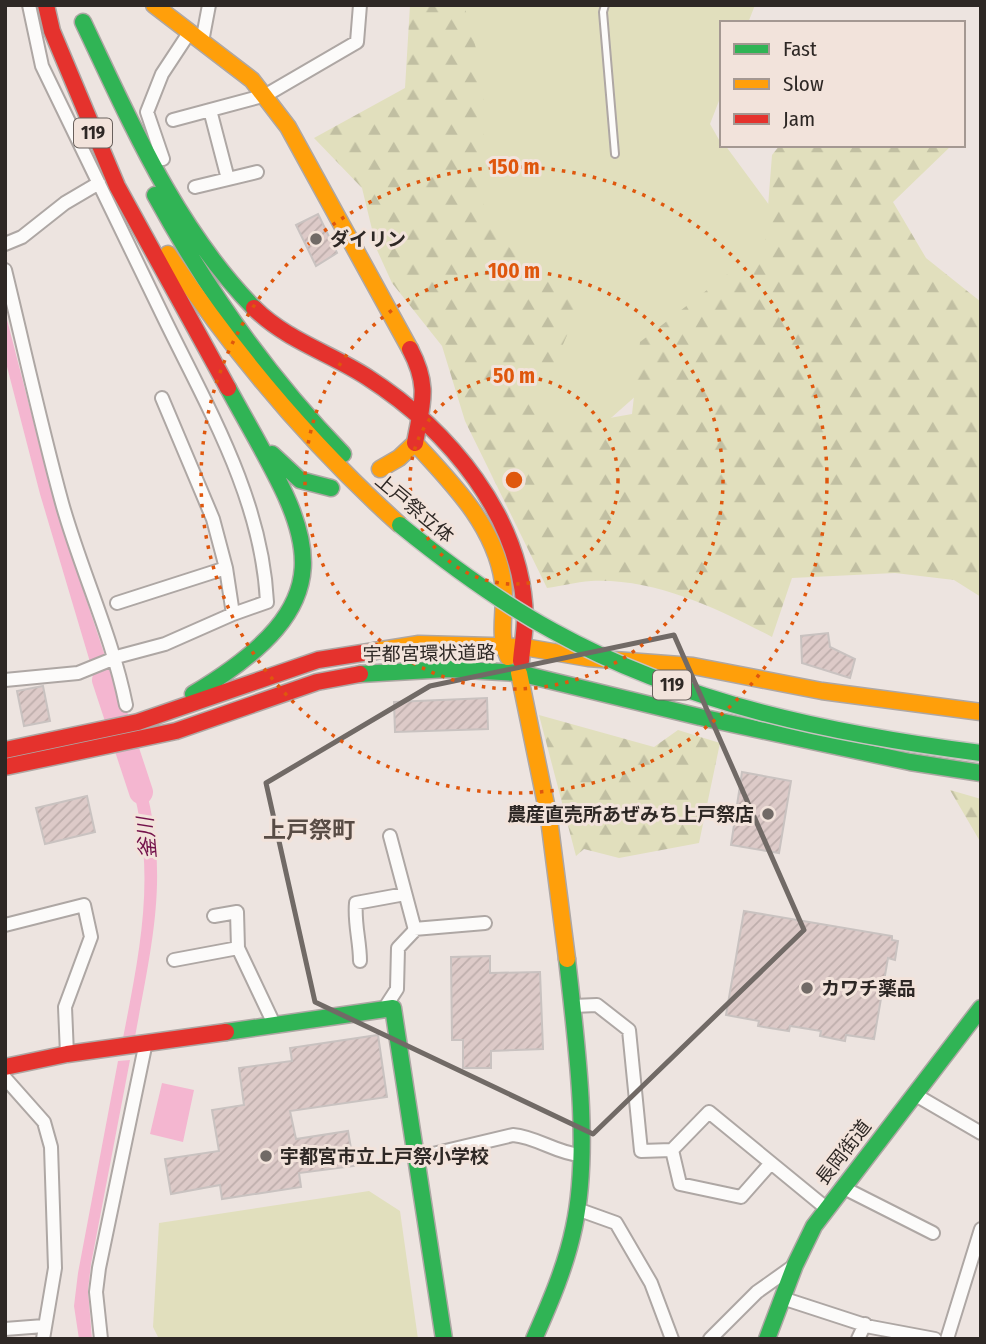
<svg xmlns="http://www.w3.org/2000/svg" width="986" height="1344" viewBox="0 0 986 1344" font-family="'Fira Sans Condensed','Noto Sans JP',sans-serif">
<defs>
<pattern id="forest-firs" width="22" height="20" patternUnits="userSpaceOnUse" patternTransform="scale(1.75)"><rect width="22" height="20" fill="#e1dfbd"/><path d="M5 1l3.5 6h-7zM16 11l3.5 6h-7z" fill="#c1bfa2"/></pattern>
<pattern id="building-hatch" width="6" height="6" patternUnits="userSpaceOnUse" patternTransform="scale(1.75)"><rect width="6" height="6" fill="#ddcac8"/><path d="M-1 1l2-2M0 6l6-6M5 7l2-2" fill="none" stroke="#beaeac"/></pattern>
</defs>
<rect width="100%" height="100%" fill="#ede4e0"/>
<path fill="#e1dfbd" d="M436,5H755L748,23H722V93L710,124L722,145H725L797,243L699,340L559,464L491,371Z
M369,1191L400,1211L418,1339H159L153,1327L159,1223Z"/>
<path fill="url(#forest-firs)" d="M410,5H464L484,77V217L531,273L584,296L539,400L559,427L632,414L640,342L765,245L772,155L780,145H952L893,202L926,258L981,302V597L954,580L895,573L792,578L772,637C716,608 655,578 591,581C576,582 561,586 547,588L465,421L442,346L392,283L377,250L362,188L314,138L405,88Z
M539,715L654,747L678,730L720,743L699,843L619,858L584,849L576,856Z
M950,790L981,799V843Z"/>
<path fill="#f4b6d0" d="M5,312L55,505L105,656L90,662L40,494L5,359Z
M108,669L122,708L105,712L94,673Z
M138,761C172,866 154,932 135,1037L123,1038C142,940 159,861 125,763Z
M130,1060L91,1264L88,1290L92,1339H79L74,1306L78,1273L118,1061Z
M162,1083L194,1090L183,1142L150,1134Z"/>
<g fill="none" stroke-linecap="round" stroke-linejoin="round">
<path stroke="#f4b6d0" stroke-width="24" d="M104,680L141,792"/>
</g>
<path fill="url(#building-hatch)" stroke="#c9c2c0" stroke-width="2" d="M318,214L337,253L316,266L296,225Z
M828,633L830,647L855,659L850,678L802,663L801,636Z
M43,686L50,721L24,726L17,691Z
M487,698L488,729L395,732L394,702Z
M742,772L791,781L779,853L731,845Z
M87,796L95,832L45,844L36,808Z
M744,911L892,936V940L898,941L895,960L888,958L874,1039L846,1035L845,1041L820,1036L821,1031L790,1026L789,1031L758,1026L759,1021L726,1015Z
M490,956V973L540,972L543,1049L491,1051V1068H463V1040H452L451,957Z
M378,1035L387,1097L290,1111L296,1139L348,1131L354,1166L299,1173L301,1187L222,1199L220,1185L171,1194L165,1159L219,1151L212,1110L244,1105L239,1068L292,1061L290,1048Z"/>
<g fill="none" stroke-linecap="round" stroke-linejoin="round">
<defs>
<path id="lane" d="M605,5L603,12L615,154"/>
<path id="street" d="M29,5L42,66C83,151 124,235 165,320C209,410 262,500 267,602L233,614
M202,42L209,5
M210,110L228,179
M173,120L266,95L357,42L360,5
M163,159L147,112L162,74L189,33
M195,187L257,172
M5,244L22,237L65,203L99,183
M5,270C24,348 41,426 62,503C81,571 112,635 126,705
M117,603L226,568
M5,680L78,673L120,656L165,644L233,614L226,568L213,519L162,398
M214,916L237,912L238,948L274,1024
M5,925L84,905L91,937L65,1007L67,1054
M414,929L485,923
M174,960L238,948
M360,961C360,941 354,923 356,903L405,894
M573,1006L597,1005L629,1030L641,1151L672,1150L709,1112L826,1208
M384,1009L397,989L398,948L415,930L390,836
M5,1078L44,1122L51,1147L55,1268L43,1339
M914,1094L981,1133
M672,1150L680,1184L741,1197L771,1163
M416,1158L513,1135C537,1137 556,1153 580,1155
M842,1187L933,1233
M577,1209L616,1223L651,1283L672,1339
M782,1298L871,1327L935,1339
M5,1329L44,1326
M101,1339L96,1292L99,1268L146,1042
M710,1339L757,1292L795,1265
M858,1339L865,1324
M947,1339L981,1229"/>
<path id="fast" d="M83,22C131,123 175,227 254,308
M155,195C207,290 268,377 343,454
M272,454L300,480L331,488
M360,674L448,669L519,673L700,717L910,762L981,773
M193,694C362,593 305,529 228,388
M226,1032L393,1008L444,1339
M534,1339C550,1303 566,1266 574,1227C591,1147 576,1040 567,959
M767,1339L795,1265L814,1226L981,1008"/>
<path id="slow" d="M154,5L252,80L288,127L410,349
M168,254C235,355 310,444 400,525
M380,469L399,458L415,443C452,483 495,526 503,582C507,608 497,632 508,657
M375,651L419,644L524,647L588,658L693,666L822,691L981,712
M519,673L549,819L567,959"/>
<path id="jam" d="M46,5L52,31L117,186L228,388
M254,308C286,340 330,353 367,377C448,429 523,517 525,618C525,632 522,647 521,661
M410,349C430,387 422,403 415,443
M5,750L138,722L318,660L375,651
M5,767L176,731L317,682L360,674
M5,1067L67,1054L226,1032"/>
</defs>
<use href="#lane" stroke="#aea7a4" stroke-width="10"/>
<use href="#street" stroke="#aea7a4" stroke-width="16"/>
<use href="#fast" stroke="#aea7a4" stroke-width="19"/>
<use href="#slow" stroke="#aea7a4" stroke-width="19"/>
<use href="#jam" stroke="#aea7a4" stroke-width="19"/>
<use href="#lane" stroke="#fcfbfa" stroke-width="6"/>
<use href="#street" stroke="#fcfbfa" stroke-width="12"/>
<use href="#fast" stroke="#30b455" stroke-width="16"/>
<use href="#slow" stroke="#ff9f0a" stroke-width="16"/>
<use href="#jam" stroke="#e5322d" stroke-width="16"/>
<defs>
<path id="fast-bridge" d="M400,525C448,564 498,601 553,631C685,704 833,734 981,753"/>
</defs>
<use href="#fast-bridge" stroke="#c7c2c0" stroke-width="19" stroke-linecap="butt"/>
<use href="#fast-bridge" stroke="#30b455" stroke-width="16"/>
</g>
<path fill="none" stroke="#716a66" stroke-width="5" stroke-linejoin="round" d="M674,635L804,930L593,1134L315,1002L266,783L430,686Z"/>
<g fill="none" stroke="#df570d" stroke-width="3.5" stroke-dasharray="3.5 7">
<circle cx="514" cy="480" r="104"/>
<circle cx="514" cy="480" r="209"/>
<circle cx="514" cy="480" r="313"/>
</g>
<g fill="#716a66" stroke="#f2e3db" stroke-width="2.5">
<circle cx="316" cy="239" r="7"/>
<circle cx="768" cy="814" r="7"/>
<circle cx="807" cy="988" r="7"/>
<circle cx="266" cy="1156" r="7"/>
</g>
<g text-anchor="middle" stroke-width="6" stroke-linejoin="round" paint-order="stroke">
<g fill="#f2e3db" stroke="#69605c" stroke-width="2">
<rect x="74" y="118.5" width="38" height="29" rx="5"/>
<rect x="653" y="670.5" width="38" height="29" rx="5"/>
</g>
<g font-size="18" font-weight="bold" fill="#2e2825">
<text x="93" y="139">119</text>
<text x="672" y="691">119</text>
</g>
<g font-size="19" font-weight="bold" fill="#2e2825" stroke="#f2e3db" text-anchor="start">
<text x="330" y="246">ダイリン</text>
<text x="754" y="821" text-anchor="end">農産直売所あぜみち上戸祭店</text>
<text x="821" y="995">カワチ薬品</text>
<text x="280" y="1163">宇都宮市立上戸祭小学校</text>
</g>
<g font-size="19" fill="#2e2825" stroke="#f2e3db">
<text transform="translate(415 508) rotate(40)" y="7">上戸祭立体</text>
<text transform="translate(429 653) rotate(-1)" y="7">宇都宮環状道路</text>
<text transform="translate(843 1152) rotate(-52)" y="7">長岡街道</text>
</g>
<g font-size="21" font-style="italic" fill="#73114a" stroke="#f2e3db">
<text transform="translate(147 838) rotate(-95)" y="7">釜川</text>
</g>
<g font-size="23" font-weight="bold" fill="#584c45" stroke="#f2e3db">
<text x="309" y="838">上戸祭町</text>
</g>
</g>
<circle cx="514" cy="480" r="10" fill="#df570d" stroke="#f2e3db" stroke-width="3.5"/>
<g font-size="21" text-anchor="middle" font-weight="bold" fill="#df570d" stroke="#f2e3db" stroke-width="6" stroke-linejoin="round" paint-order="stroke">
<text x="514" y="174">150 m</text>
<text x="514" y="278">100 m</text>
<text x="514" y="383">50 m</text>
</g>
<rect width="986" height="1344" fill="none" stroke="#2e2825" stroke-width="14"/>
<rect x="720" y="21" width="245" height="126" fill="#f2e3db" stroke="#a49892" stroke-width="2"/>
<rect x="734" y="44" width="35" height="10" fill="#30b455" stroke="#a49892" stroke-width="2"/>
<text x="783" y="56" font-size="21" fill="#2e2825">Fast</text>
<rect x="734" y="79" width="35" height="10" fill="#ff9f0a" stroke="#a49892" stroke-width="2"/>
<text x="783" y="91" font-size="21" fill="#2e2825">Slow</text>
<rect x="734" y="114" width="35" height="10" fill="#e5322d" stroke="#a49892" stroke-width="2"/>
<text x="783" y="126" font-size="21" fill="#2e2825">Jam</text>
</svg>
